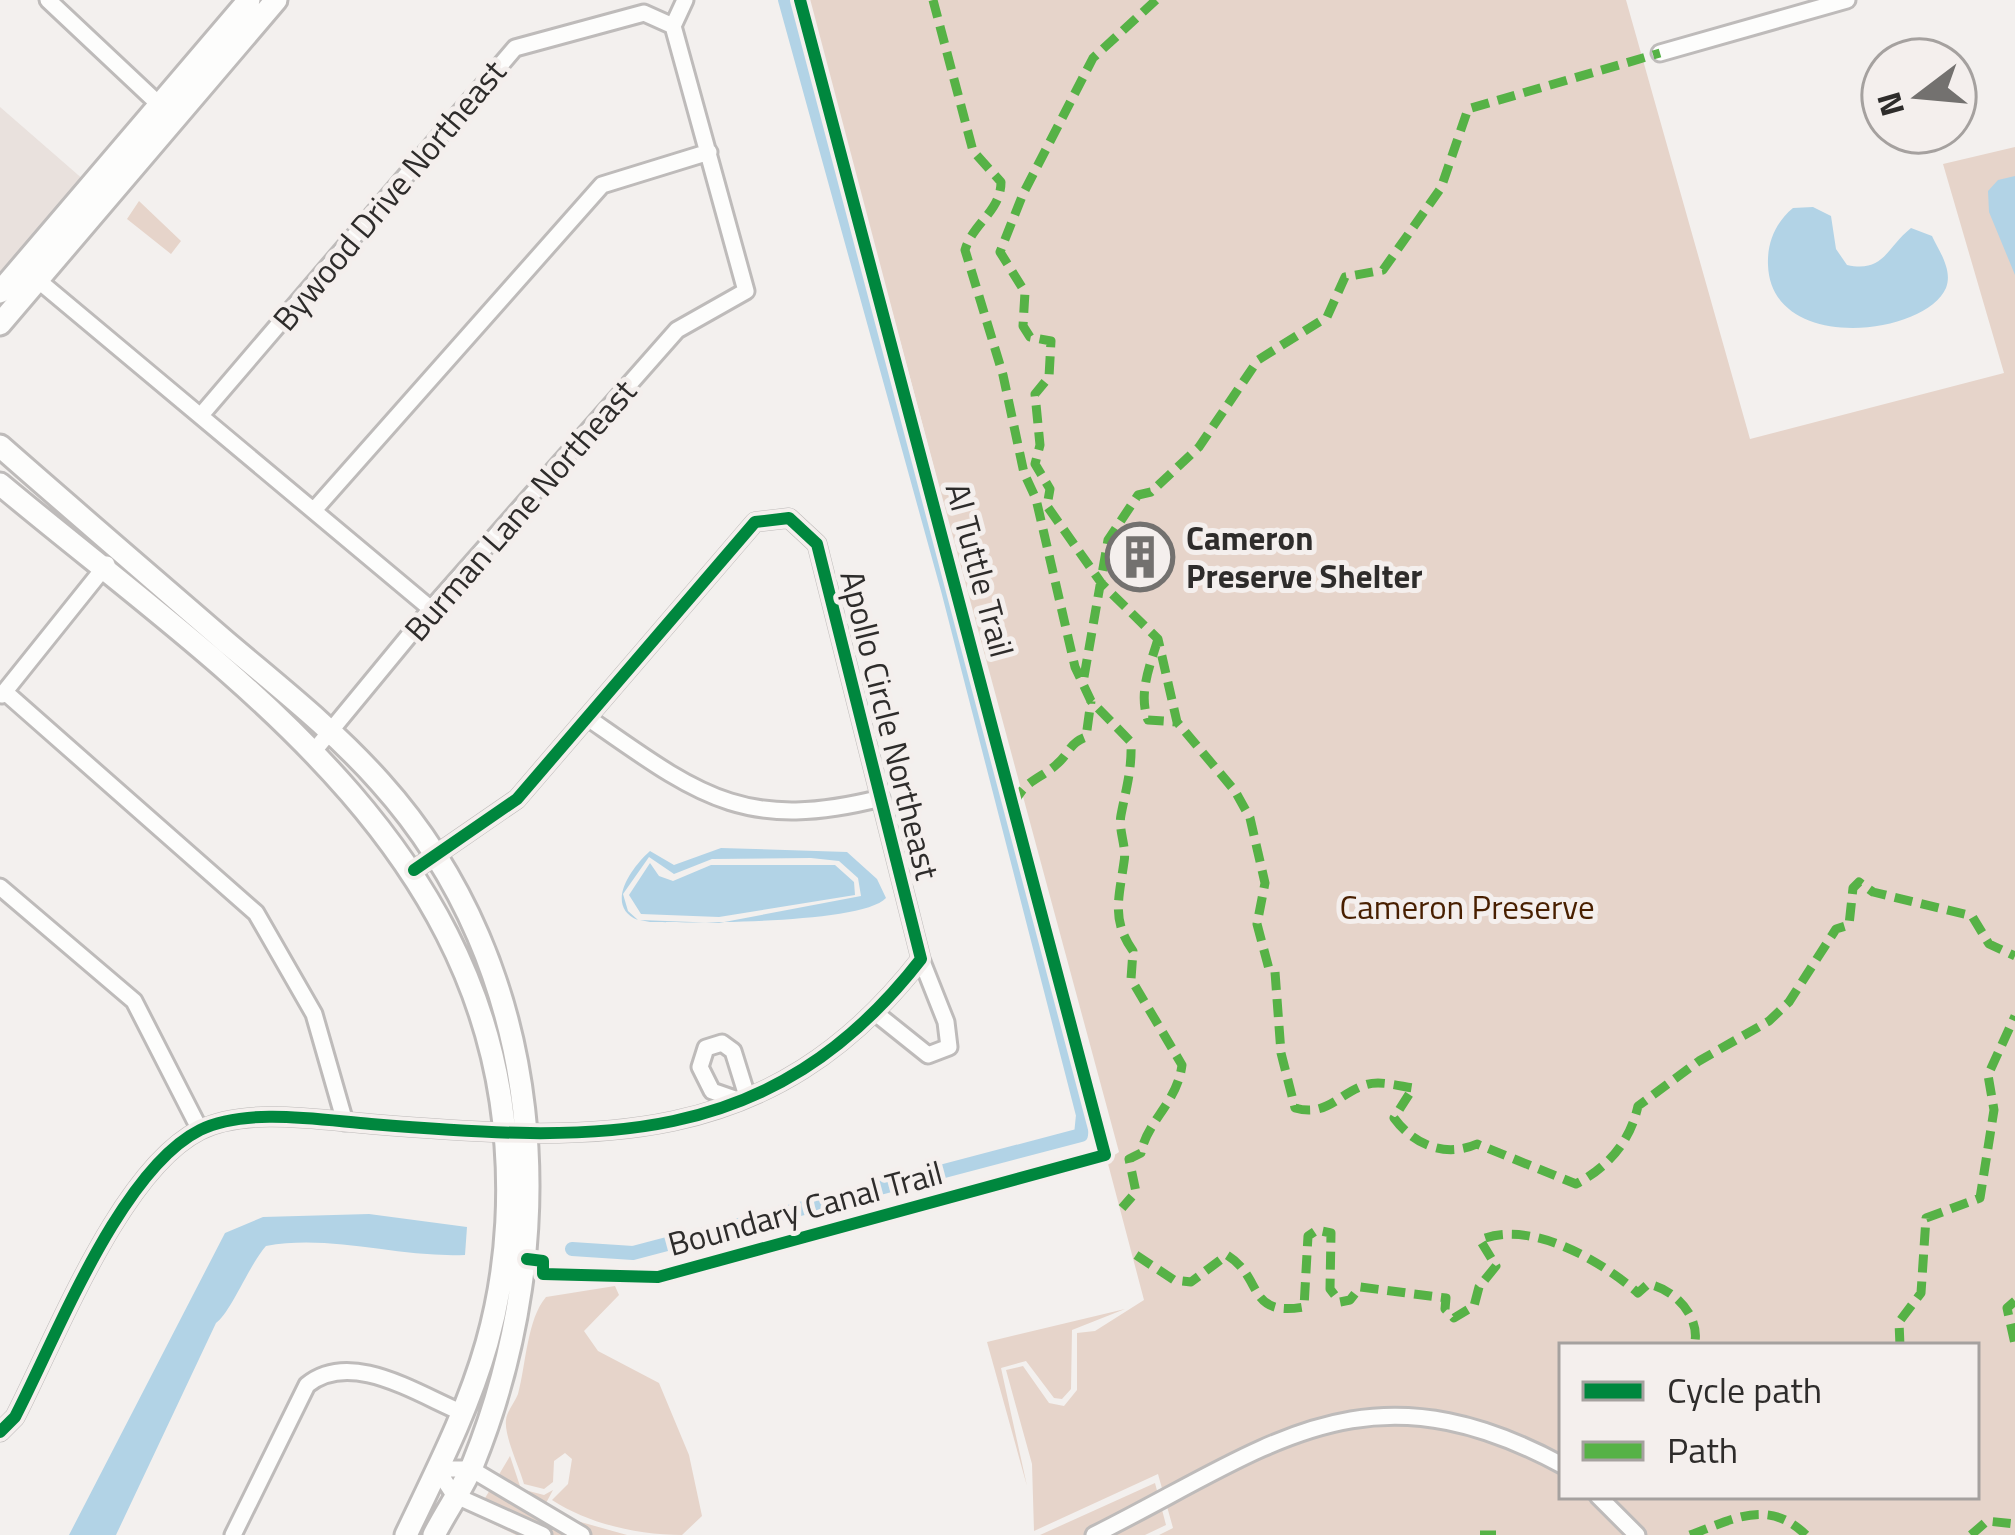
<svg xmlns="http://www.w3.org/2000/svg" width="2015" height="1535" viewBox="0 0 2015 1535" font-family="'Titillium Web',sans-serif">
<rect width="100%" height="100%" fill="#f3f0ee"/>
<path fill="#e9e1dd" d="M0,107L85,181L0,281Z"/>
<path fill="#e6d4ca" fill-rule="evenodd" d="M808,0H1626L1750,439L2004,373L1943,164L2015,147V1535H1159L1173,1528L1158,1474L1034,1531L1032,1464L1006,1370L1023,1366L1049,1403L1064,1406L1077,1390V1333L1095,1331L1144,1300L1107,1160L1119,1152ZM1562,1346H1976V1496H1562Z
M139,201L181,241L171,254L127,219Z
M615,1286L619,1295L584,1331L598,1351L659,1383L689,1455L702,1516L682,1535C638,1535 589,1524 552,1500L568,1484L572,1459L565,1453L554,1461L553,1482L544,1489L524,1484C519,1466 504,1436 506,1420C507,1411 515,1402 518,1394C526,1365 527,1319 546,1297Z
M1125,1309L1072,1330L1071,1389L1062,1399L1054,1398L1026,1361L1001,1368L1027,1486L987,1342Z
M510,1456L521,1489L544,1495L553,1490L546,1503L570,1519L627,1535H516L475,1515Z
M1155,1483L1166,1525L1145,1535H1040Z"/>
<path fill="#b2d3e6" d="M2015,176V275L1989,212L1988,191L1998,180Z
M1813,207L1831,216L1836,249L1847,265C1884,273 1886,248 1911,228L1932,236C1939,251 1953,270 1946,288C1925,336 1771,354 1768,265C1767,242 1776,222 1793,208Z
M721,848L847,852L877,879L886,898C862,924 691,923 650,922L640,920L719,923L861,896L858,878L839,861L811,858L712,859L674,874L649,857L623,894L628,911L638,920C604,906 631,868 650,851L674,865Z
M650,863L659,876L673,881L711,865H835L854,882L855,895L719,917L641,914L629,895Z
M369,1214L467,1227L465,1255C398,1258 332,1234 266,1246C249,1265 230,1314 216,1323L116,1535H69L225,1233L263,1217Z"/>
<g fill="none" stroke-linecap="round" stroke-linejoin="round">
<path stroke="#b2d3e6" stroke-width="14" d="M572,1249L633,1253L1081,1135L1083,1115L948,590L785,0"/>
<defs>
<path id="minor" d="M48,0L165,110
M673,26L685,0
M1660,53L1847,0
M33,276L431,609
M202,414L515,48L644,13L673,26
M315,509L602,185L709,152
M5,692L256,913L314,1014L345,1122
M2,695L107,564
M588,718C697,794 743,833 881,798
M314,751L431,609L677,330L746,291L673,26
M0,887L134,1001L200,1130
M878,1015L928,1055L949,1047L946,1022L921,959
M735,1099L712,1091L700,1067L706,1048L722,1043L733,1051L747,1096
M0,1432L15,1417C56,1338 120,1170 200,1130C247,1107 321,1120 371,1124C595,1142 770,1153 921,959L817,544L789,518L755,522L517,799L414,870
M437,1469H471L582,1535
M437,1469L454,1495L543,1535
M1598,1496L1637,1535
M233,1535L307,1385C351,1349 417,1394 463,1413
M1094,1535C1268,1448 1364,1358 1562,1465"/>
<path id="tertiary" d="M0,292L249,0
M0,324L276,0
M0,446C75,512 151,577 226,642C279,687 334,730 380,782C548,969 564,1239 473,1464C463,1488 446,1511 434,1535
M0,484C204,655 458,817 501,1101C513,1181 509,1265 487,1343C468,1410 436,1472 406,1535"/>
</defs>
<use href="#minor" stroke="#bebbba" stroke-width="21"/>
<use href="#tertiary" stroke="#bebbba" stroke-width="27"/>
<use href="#minor" stroke="#fdfdfc" stroke-width="15"/>
<use href="#tertiary" stroke="#fdfdfc" stroke-width="21"/>
<path stroke="#56b246" stroke-width="9" stroke-dasharray="18 9" stroke-linecap="butt" d="M933,0L973,151L1001,182C1001,211 973,223 965,250L1003,375L1024,473L1036,499L1075,667L1091,701L1131,742C1132,770 1126,789 1121,815C1118,830 1127,847 1124,862C1119,898 1111,920 1133,951L1131,979L1182,1065C1177,1103 1147,1121 1141,1153L1129,1159L1136,1192L1122,1208
M1156,0L1093,58L1023,194L1000,252L1025,292L1023,326L1030,337L1051,341L1049,377L1035,394L1040,445L1035,464L1050,489L1047,506L1102,584L1158,639L1177,722L1235,791L1250,818L1265,883L1257,924L1269,969L1275,972L1281,1053L1295,1108C1327,1117 1338,1094 1365,1085C1379,1080 1399,1086 1413,1088L1394,1118C1414,1145 1445,1158 1477,1144L1576,1184C1608,1167 1630,1142 1638,1106L1699,1061L1769,1021L1789,1002L1836,929L1849,925L1853,888L1859,882L1873,892L1972,916L1989,944L2015,956
M1158,639C1150,666 1138,693 1148,720L1177,722
M1084,677L1108,540L1138,495L1151,492L1199,447L1258,360L1327,317L1345,277L1383,270L1441,188L1468,109L1660,53
M1014,805C1022,781 1041,779 1057,764C1070,753 1069,743 1086,737L1091,701
M1136,1255L1174,1280L1191,1282L1227,1255C1264,1278 1246,1317 1304,1307L1308,1236L1317,1230L1331,1233L1330,1289L1340,1302L1350,1300L1360,1287L1446,1298L1445,1309L1454,1318L1474,1306L1479,1287L1496,1266L1480,1240C1530,1219 1600,1260 1638,1293L1648,1284C1675,1289 1702,1318 1694,1346
M2015,1301L2007,1308L2015,1344
M1900,1346L1899,1322L1921,1293L1926,1218L1980,1198L1994,1110L1988,1075L2015,1016
M1480,1535H1496
M1690,1535C1734,1519 1768,1498 1806,1535
M1971,1535L1987,1521L2015,1524"/>
<defs>
<path id="cycleway" d="M527,1259L543,1261V1274L658,1277L1105,1155L800,0
M0,1432L15,1417C56,1338 120,1170 200,1130C247,1107 321,1120 371,1124C595,1142 770,1153 921,959L817,544L789,518L755,522L517,799L414,870"/>
</defs>
<use href="#cycleway" stroke="#f4efed" stroke-width="20"/>
<use href="#cycleway" stroke="#00873e" stroke-width="12"/>
</g>
<defs>
<symbol id="building-ring" viewBox="-11 -11 22 22"><circle r="9.5" fill="#f4efed" stroke="#73716f" stroke-width="1.5"/><path d="M-4-6H4V6H1V3H-1V6H-4ZM-2.5-4.3h1.7v1.8h-1.7ZM.8-4.3h1.7v1.8H.8ZM-2.5-1h1.7V.8h-1.7ZM.8-1h1.7V.8H.8Z" fill="#73716f"/></symbol>
</defs>
<g fill-rule="evenodd">
<use href="#building-ring" x="1102" y="519" width="76" height="76"/>
</g>
<g text-anchor="middle" stroke-width="10" stroke-linejoin="round" paint-order="stroke">
<g font-size="33" fill="#2e2c2b" stroke="#f4efed">
<text transform="translate(389 195) rotate(-50)" y="12">Bywood Drive Northeast</text>
<text transform="translate(520 510) rotate(-49)" y="12">Burman Lane Northeast</text>
<text transform="translate(980 570) rotate(75)" y="12">Al Tuttle Trail</text>
<text transform="translate(890 725) rotate(76)" y="12">Apollo Circle Northeast</text>
<text transform="translate(805 1208) rotate(-15)" y="12">Boundary Canal Trail</text>
</g>
<g font-size="33" font-weight="bold" fill="#2e2c2b" stroke="#f4efed" text-anchor="start">
<text x="1186" y="550">Cameron<tspan x="1186" dy="38">Preserve Shelter</tspan></text>
</g>
<g font-size="33" fill="#481f00" stroke="#f4efed">
<text x="1467" y="919">Cameron Preserve</text>
</g>
</g>
<rect x="1559" y="1343" width="420" height="156" fill="#f4efed" stroke="#a5a19f" stroke-width="3"/>
<rect x="1583" y="1382" width="60" height="18" fill="#00873e" stroke="#a5a19f" stroke-width="3"/>
<text x="1667" y="1403" font-size="36" fill="#2e2c2b">Cycle path</text>
<rect x="1583" y="1442" width="60" height="18" fill="#56b246" stroke="#a5a19f" stroke-width="3"/>
<text x="1667" y="1463" font-size="36" fill="#2e2c2b">Path</text>
<g transform="translate(1919 96) rotate(254)"><circle r="57" fill="#f4efed" stroke="#a5a19f" stroke-width="3"/>
<path d="M0-9L21 45L0 30L-21 45Z" fill="#73716f"/>
<text y="-18" font-size="33" font-weight="bold" text-anchor="middle" fill="#2e2c2b">N</text>
</g>
</svg>
